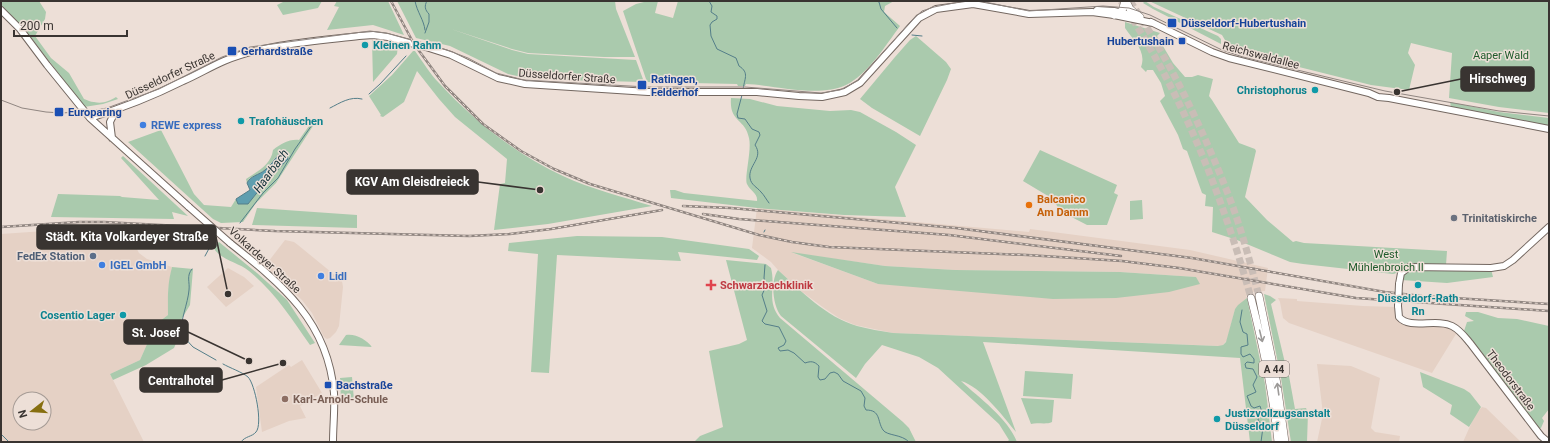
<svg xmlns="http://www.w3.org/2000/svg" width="1550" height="443" viewBox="0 0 1550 443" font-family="Roboto,sans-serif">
<rect width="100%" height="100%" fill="#eddfd7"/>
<path fill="#e5d1c5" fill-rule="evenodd" d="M757,208L1029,232L1030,229L1190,250L1268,268L1265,291L1252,292L1246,296L1247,298L1235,309L1227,340L1223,345L1220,346L893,333L855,325L839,318L824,308L801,291L778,270L771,262L752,248ZM793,253L885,266L955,270L1120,272L1196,277L878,284Z
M88,228L128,232L139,253L147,259L172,267L168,290V315L156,324L140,360L110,374L144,442H1V234ZM20,399H44V423H20Z
M285,240L294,242L298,245L342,281L343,287L339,326L336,332L330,338L327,339L324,337L312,313L302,300L265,266Z
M228,268L244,277L254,286L226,307L207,287Z
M1278,298L1297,299V301L1363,306L1396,307L1399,320L1443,325L1455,329L1456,334L1432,373L1289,323L1283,318L1280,302Z
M302,360L322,393L300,406L306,418L289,421L262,432L256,387L289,365L291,367Z
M1317,364L1351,366L1380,378L1371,428L1375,432L1400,436L1399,442H1317L1323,414Z
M1482,407L1486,408L1521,442H1463L1475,415Z"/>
<path fill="#aacaad" d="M1,1H39L46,12L45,19L35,36L51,58L69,73L84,99C88,100 90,102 94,102C103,104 109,101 116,97L118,99L103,104L84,107L27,32L1,5Z
M285,1H322L318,8L283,15L277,5Z
M337,1H388L404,35L373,25L327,30L339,7L334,6Z
M397,1H615L616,9L635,57H604L528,53L512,49L451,29L448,25L451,29L512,50L528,54L636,60L644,82L561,80L526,78L508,74L450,46L416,38Z
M648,1H658L655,13L673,18L678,1H894L885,6L884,12L900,26C886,45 867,75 846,85C818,98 775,85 746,84L745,86H738L737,84L647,82L623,11L636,4Z
M1145,1L1154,7L1218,36L1221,39V44L1153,9L1143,3Z
M1149,1H1549V113L1499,107L1449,98L1452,53L1411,43L1408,53L1415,65L1409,90L1371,85L1243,53L1225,46V40L1222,35Z
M1125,22L1160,33L1157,36L1173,63L1185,77H1192L1198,75L1213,79L1209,96L1212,100L1239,143L1255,149L1256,151L1245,197L1267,220L1293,242L1296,241L1304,243L1447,251L1446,265C1437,265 1414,263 1406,265C1401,268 1399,273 1393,274L1303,264L1290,262L1237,240L1212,232L1213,207L1205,206L1206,195L1202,193L1187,151L1183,149L1178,135L1160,101L1165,96L1161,83L1153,70H1147L1146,72L1141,67C1147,51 1133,40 1125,28Z
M916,36L946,62L951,69L947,80L920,136L872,108L860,99L895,57L910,40Z
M372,40L398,45L397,54L373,82Z
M413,51H415C423,62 430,74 439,83C474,121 516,154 563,176C591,189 623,197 652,206L548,224L494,230L500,184L505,183L507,159L455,117L439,99L417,71L404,102L383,117L380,116L381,115L369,96L392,75Z
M731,98L750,99L777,106L830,111L851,110L860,112L896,132L916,145L895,187L906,217L844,215L757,208L671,198L670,190H675L684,193L757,201C758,193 750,191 747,184C744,178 752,150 749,138C745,118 729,123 731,98Z
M1450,102L1499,112L1549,118V126L1451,107Z
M311,123L313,126L276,183L256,203L243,222L221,223L213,219L128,142L161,130L194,194L204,205L231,207L236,199L238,204H248L264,184L288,159L281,151L265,170L249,179L247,183L246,179C258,171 271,165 273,150C281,144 289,139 299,140Z
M1040,150L1117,185L1114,193L1118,195L1107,225H1087L1060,211L1053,199L1023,181Z
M123,156L188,216L172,212L174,219L51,217L58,194L120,196L122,197L159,200L121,158Z
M1142,200L1143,219L1130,220V201Z
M257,208L357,215V228L252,225Z
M577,236L662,237L749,249L759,256L757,260L678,252L681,261L557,255L549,373L531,372L538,254L508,251L509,243Z
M219,242L257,273L287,300L315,343L310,345C292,319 274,291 249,271C238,262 220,260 213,247Z
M791,252L885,266L955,270L1120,272L1196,277L1200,284L1169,292L1116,298L1053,299L878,284Z
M726,260L766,264L771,268C776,287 766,301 780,318L903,422L909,428L916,442H694L700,436L723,427L709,351L739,344L747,340Z
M172,267L193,269L190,305L181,320L179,336L174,348L146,365L113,380L110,374L140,360L156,324L168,315C168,297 167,286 172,267Z
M1491,269L1493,277L1447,283L1401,280L1402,276L1408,270Z
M778,270C801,291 826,317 857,326C868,329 881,331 893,333L1218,346L1223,345L1226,342L1235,309L1238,305L1247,298L1265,384L1272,442H1250L1240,358L983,342L1016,432C1002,415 981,387 961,381C979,398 1008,418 1017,442H1007L1009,440L999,424L938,368L919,357L882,345L865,364L856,378L781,316C773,306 770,281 778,270Z
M1264,294L1270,296L1276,300L1271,304L1285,363L1287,365L1295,409L1306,408L1308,413L1307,442H1291L1281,378Z
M1466,312H1478L1498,318L1517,319L1549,326V409L1542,418L1544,421L1541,428L1539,429L1464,331L1467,322L1474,321L1465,316Z
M346,335C355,333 367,340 372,347L339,345Z
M1025,371L1073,374L1071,399L1023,396Z
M1420,372L1464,389L1470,393L1481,407L1469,427L1450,414L1452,405L1423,387Z
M352,377L354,400L341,401L340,378Z
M1021,398L1054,400L1052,422C1046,425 1037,422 1031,424Z"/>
<path fill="#5f9eaf" stroke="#547e89" d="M286,150L288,159L264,184L248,204H238L236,199L250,190L247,183C250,176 259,175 265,170C273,164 277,153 286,150Z"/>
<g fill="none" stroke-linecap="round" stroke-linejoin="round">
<path stroke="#547e89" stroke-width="1" d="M415,1C417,12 424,20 425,30
M709,1L712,6L711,12L717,16V19L712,22L710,25L711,36L717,49L736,58L739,66C750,73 744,79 743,90
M877,1L879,2L881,9L897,28
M425,33L429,22V14C425,10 424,6 427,1
M912,35L922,36
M369,94L380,84L406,56
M742,95L737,114L738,118L745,119L752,129L759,132L760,135L755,145C764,158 748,165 750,178C751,185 757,187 761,192C764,195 766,199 769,203
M330,108C340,103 350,96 362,99
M240,223L263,193L278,178L295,149L312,125
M764,232L765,230
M205,256L212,243
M765,265L764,278L766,286L762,295L767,311L762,321L765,324L779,327L786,341L784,345L778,348L780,351L788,350L794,353L805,363C811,361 814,361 819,366L818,377L820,380L825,379L830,373L834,372L838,374L843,381L861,391L865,398L864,406L866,410C881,410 877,421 883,430C887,436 902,434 909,442
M192,269C186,276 190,282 189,290C188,303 180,321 181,334L193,347L216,360
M1242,310L1240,322L1243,332L1247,334L1248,345L1241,347V354L1243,357L1250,354L1254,359V363L1247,362L1245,364L1246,368L1253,369L1257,377L1253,385L1256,392L1247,396L1251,406L1254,408L1260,406L1261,409L1258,420L1263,427L1261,442
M223,364C230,368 242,372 248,377C255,384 263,424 256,432C252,437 245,436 241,442
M1,434L9,442"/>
<path stroke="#c9bdb6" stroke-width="7" stroke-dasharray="7 3.5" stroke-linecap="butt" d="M1121,1C1182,93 1221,192 1251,298
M1130,1C1170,61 1202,127 1228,194C1241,227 1250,262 1259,296"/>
<defs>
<path id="major" d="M1,10L20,29L47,65L90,118L189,207
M1097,10L1114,11L1135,16
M1151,22L1212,52L1229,58L1369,93L1378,97L1389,98L1549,129
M90,118C123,108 153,96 183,81C197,75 210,67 224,61C265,44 315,41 359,36L373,35L388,37L429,48L451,55L498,78L525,84L648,92H757L799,96L822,97L845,92L860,83L919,18L936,9L973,4L1029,14L1092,12L1114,15L1153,23
M112,138L110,122L116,110
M230,243C283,285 328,322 334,393C335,409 333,426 333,442
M1399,284L1401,273L1409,267L1491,268L1504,266L1513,260L1549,227
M1398,306L1399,317C1410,330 1436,318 1452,326C1460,330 1465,337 1470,343L1541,436L1548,442"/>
<path id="highway" d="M1126,1L1130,9L1140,17
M1114,15L1122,11L1125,1
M1259,296L1277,384L1285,442
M1251,298C1263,345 1273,393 1278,442"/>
</defs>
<use href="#major" stroke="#736760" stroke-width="8"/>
<use href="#highway" stroke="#736760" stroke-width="8"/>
<use href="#major" stroke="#fff" stroke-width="6"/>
<use href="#highway" stroke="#fff" stroke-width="7"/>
<path stroke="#908681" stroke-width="1" d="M980,1L1029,11L1103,6L1129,8L1150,15L1222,50L1243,57L1385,91L1499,111L1549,116
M1,100L22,108L46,112L62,113L91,111L107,108L159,89L222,57L250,47L370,31L386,33L447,50L468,58L496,73L524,80L647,87H745L821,93L840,90L859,80L911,21L922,11L934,7L964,1"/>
<defs>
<path id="rail" d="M391,1L414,44L445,86L483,124L521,151L554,169L590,184L759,235L792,242L829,247L1027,255L1122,261L1179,268L1356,298L1549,311
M683,206L731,208L956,228L1192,258L1385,292L1422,296L1549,304
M703,214L739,219L949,235L1121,256
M1,227L79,222H104L275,231L469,236L510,234L551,229L662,210"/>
</defs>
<use href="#rail" stroke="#908681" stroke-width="2.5"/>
<use href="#rail" stroke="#eddfd7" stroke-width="1" stroke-dasharray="3" stroke-linecap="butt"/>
<defs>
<path id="major-bridge" d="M189,207L230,243
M1398,306L1399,284"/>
</defs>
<use href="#major-bridge" stroke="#736760" stroke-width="8" stroke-linecap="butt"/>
<use href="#major-bridge" stroke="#fff" stroke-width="6"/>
</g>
<defs><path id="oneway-shaft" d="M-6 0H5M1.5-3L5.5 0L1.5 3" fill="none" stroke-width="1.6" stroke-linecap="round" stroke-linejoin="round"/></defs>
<g stroke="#9c9a98">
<use href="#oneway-shaft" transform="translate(1261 336) rotate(76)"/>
<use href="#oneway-shaft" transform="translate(1278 389) rotate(-98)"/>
</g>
<g fill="#1a4fb4" stroke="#eddfd7" stroke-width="1.5">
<rect x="1167" y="18" width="10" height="10" rx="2"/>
<rect x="1178" y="37" width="8" height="8" rx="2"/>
<rect x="227" y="46" width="10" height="10" rx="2"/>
<rect x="637" y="80" width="10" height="10" rx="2"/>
<rect x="54" y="107" width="10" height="10" rx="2"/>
<rect x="324" y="381" width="8" height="8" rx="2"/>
</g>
<g fill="#0f9aa8" stroke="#eddfd7" stroke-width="1.5">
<circle cx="365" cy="45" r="4"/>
<circle cx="1315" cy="90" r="4"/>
<circle cx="241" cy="121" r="4"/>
<circle cx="1418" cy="285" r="4"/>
<circle cx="123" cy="315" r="4"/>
<circle cx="1217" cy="419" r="4"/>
</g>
<g fill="#3f7fe0" stroke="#eddfd7" stroke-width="1.5">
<circle cx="143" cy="125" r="4"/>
<circle cx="102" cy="265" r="4"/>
<circle cx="321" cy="276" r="4"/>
</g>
<circle fill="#e8710a" stroke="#eddfd7" stroke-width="1.5" cx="1029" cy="205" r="4"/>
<circle fill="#6b7280" stroke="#eddfd7" stroke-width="1.5" cx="1454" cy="218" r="4"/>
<circle fill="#5c6f8a" stroke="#eddfd7" stroke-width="1.5" cx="93" cy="256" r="4"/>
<path fill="#e0444e" stroke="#eddfd7" stroke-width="1.5" d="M709 279h4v4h4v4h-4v4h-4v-4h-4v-4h4z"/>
<circle fill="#8d6e63" stroke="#eddfd7" stroke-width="1.5" cx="285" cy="399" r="4"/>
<g text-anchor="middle" stroke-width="3" stroke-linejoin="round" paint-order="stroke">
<rect fill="#eddfd7" stroke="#6f6763" stroke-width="1" x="1259" y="361" width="30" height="16" rx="3"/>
<g font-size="10" font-weight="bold" fill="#393431">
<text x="1274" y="373">A 44</text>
</g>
<g font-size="11" font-weight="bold" fill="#164399" stroke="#eddfd7" text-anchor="start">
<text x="1181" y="27">Düsseldorf-Hubertushain</text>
<text x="1174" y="45" text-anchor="end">Hubertushain</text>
<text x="241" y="55">Gerhardstraße</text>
<text x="651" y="83">Ratingen,<tspan x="651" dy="13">Felderhof</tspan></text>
<text x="68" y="116">Europaring</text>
<text x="336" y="389">Bachstraße</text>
</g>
<g font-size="11" font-weight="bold" fill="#0d838f" stroke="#eddfd7" text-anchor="start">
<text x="373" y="49">Kleinen Rahm</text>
<text x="1307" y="94" text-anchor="end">Christophorus</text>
<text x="249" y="125">Trafohäuschen</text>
<text x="1418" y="302" text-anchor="middle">Düsseldorf-Rath<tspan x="1418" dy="13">Rn</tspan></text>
<text x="115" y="319" text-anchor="end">Cosentio Lager</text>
<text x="1225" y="417">Justizvollzugsanstalt<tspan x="1225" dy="13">Düsseldorf</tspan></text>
</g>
<g font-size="11" fill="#393431" stroke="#eddfd7">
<text transform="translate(1261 55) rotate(15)" y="4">Reichswaldallee</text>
<text transform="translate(170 75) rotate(-25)" y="4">Düsseldorfer Straße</text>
<text transform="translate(567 76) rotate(4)" y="4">Düsseldorfer Straße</text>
<text transform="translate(265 260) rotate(42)" y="4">Volkardeyer Straße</text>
<text transform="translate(1511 380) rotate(53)" y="4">Theodorstraße</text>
</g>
<g font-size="11" fill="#1e5b2b" stroke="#eddfd7">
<text x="1501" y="59">Aaper Wald</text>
<text x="1386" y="258">West<tspan x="1386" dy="13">Mühlenbroich II</tspan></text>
</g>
<g font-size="11" font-weight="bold" fill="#366cbe" stroke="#eddfd7" text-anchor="start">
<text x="151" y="129">REWE express</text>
<text x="110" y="269">IGEL GmbH</text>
<text x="329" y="280">Lidl</text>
</g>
<g font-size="11" font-weight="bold" fill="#c56008" stroke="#eddfd7" text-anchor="start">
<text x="1037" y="203">Balcanico<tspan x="1037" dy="13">Am Damm</tspan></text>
</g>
<g font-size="11" font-weight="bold" fill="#5b616d" stroke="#eddfd7" text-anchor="start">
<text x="1462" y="222">Trinitatiskirche</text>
</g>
<g font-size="11" font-weight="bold" fill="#4e5e75" stroke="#eddfd7" text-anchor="end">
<text x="85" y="260">FedEx Station</text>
</g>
<g font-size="11" font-weight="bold" fill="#be3a42" stroke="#eddfd7" text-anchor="start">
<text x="720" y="289">Schwarzbachklinik</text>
</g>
<g font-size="11" font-weight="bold" fill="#785e54" stroke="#eddfd7" text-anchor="start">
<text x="293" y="403">Karl-Arnold-Schule</text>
</g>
<g font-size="12" font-style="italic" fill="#0f2f37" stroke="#eddfd7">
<text transform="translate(271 171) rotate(-54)" y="4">Haarbach</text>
</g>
</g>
<path fill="none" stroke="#393431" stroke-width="1.5" d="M1397 92L1461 79M540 190L478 182M228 294L216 237M249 361L188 332M283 363L222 380"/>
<g fill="#393431" stroke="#eddfd7" stroke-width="1.5">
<circle cx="1397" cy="92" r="4"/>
<circle cx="540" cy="190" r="4"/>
<circle cx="228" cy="294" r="4"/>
<circle cx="249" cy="361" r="4"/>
<circle cx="283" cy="363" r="4"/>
</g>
<g fill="#393431" stroke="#393431" stroke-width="1.5">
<rect x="1461" y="67" width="73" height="24" rx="4"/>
<rect x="347" y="170" width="131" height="24" rx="4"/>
<rect x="37" y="225" width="179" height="24" rx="4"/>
<rect x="124" y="320" width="64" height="24" rx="4"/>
<rect x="140" y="368" width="82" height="24" rx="4"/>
</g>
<g font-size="12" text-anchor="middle" font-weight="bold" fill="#fff">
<text x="1498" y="83">Hirschweg</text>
<text x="412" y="186">KGV Am Gleisdreieck</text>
<text x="127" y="241">Städt. Kita Volkardeyer Straße</text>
<text x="156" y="337">St. Josef</text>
<text x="181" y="385">Centralhotel</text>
</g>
<rect width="1550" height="443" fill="none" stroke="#393431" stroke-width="4"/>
<g transform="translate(32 411) rotate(253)"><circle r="19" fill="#eddfd7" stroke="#a59b95"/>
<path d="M0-3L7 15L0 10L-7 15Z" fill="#876f10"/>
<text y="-6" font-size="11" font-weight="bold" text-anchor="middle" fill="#393431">N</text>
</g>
<path d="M14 30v6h113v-6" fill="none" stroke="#393431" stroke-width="2"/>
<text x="20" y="30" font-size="12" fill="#393431" stroke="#eddfd7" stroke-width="3" paint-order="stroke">200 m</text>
</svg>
